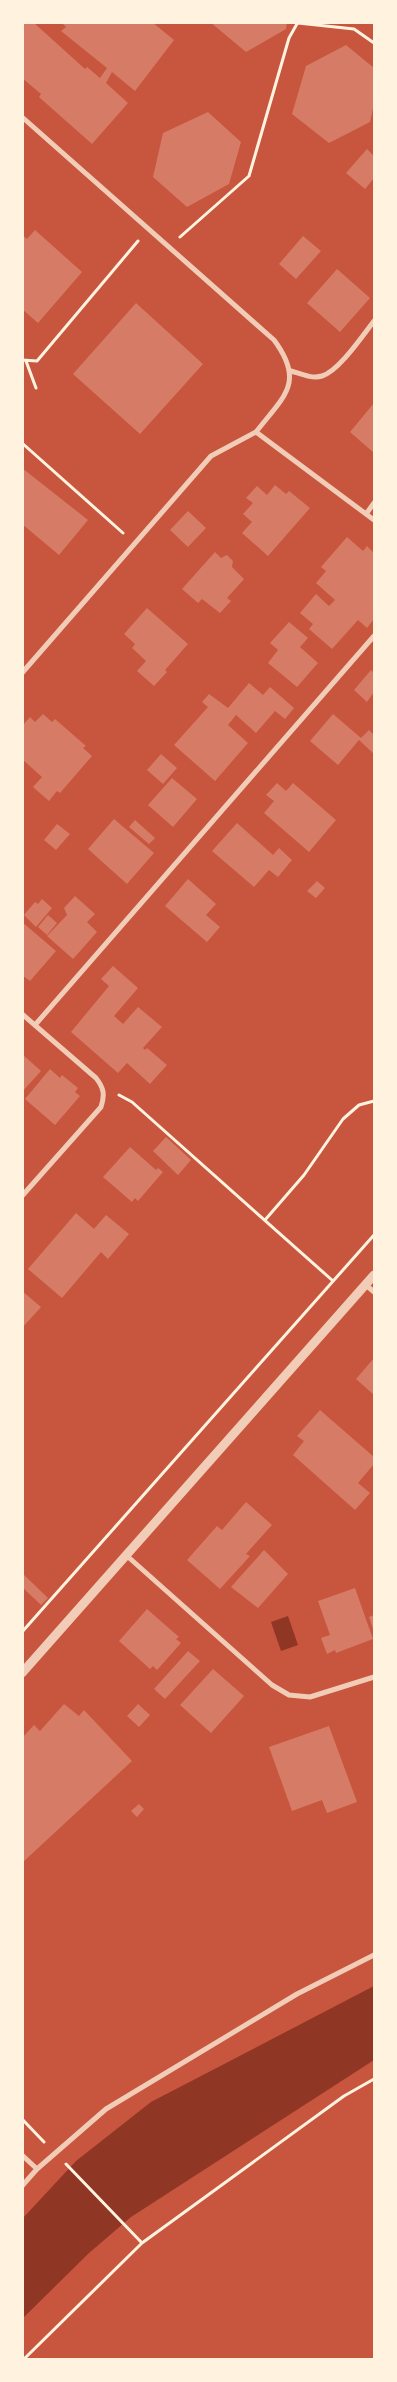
<svg xmlns="http://www.w3.org/2000/svg" width="397" height="2382" viewBox="0 0 397 2382" font-family="Barlow,sans-serif">
<rect width="100%" height="100%" fill="#c8553d"/>
<path fill="#8f3625" d="M288,1616L298,1645L281,1651L271,1622Z
M374,1986V2060L131,2217L89,2253L23,2318V2218L76,2161L151,2102Z"/>
<path fill="#d67c66" d="M22,22H33L85,69L87,67L100,78L107,68L61,31L66,27L61,22H152L174,40L135,91L112,72L106,83L128,103L92,144L39,97L41,94L22,78Z
M210,22H287L286,29L246,52Z
M346,45L374,68V104L370,122L329,143L292,114L306,66Z
M208,112L241,142L229,184L187,207L153,177L163,133Z
M367,149L374,156V178L365,189L346,173Z
M35,230L82,272L38,323L22,309V235L27,239Z
M303,236L321,251L296,279L279,264Z
M337,269L370,298L340,332L307,303Z
M136,303L203,364L140,434L73,374Z
M374,403V453L350,432Z
M22,468L88,520L59,555L22,524Z
M275,485L286,494L289,491L310,508L268,556L242,533L252,522L243,514L253,503L246,498L257,486L267,495Z
M188,511L206,528L188,547L170,530Z
M347,537L363,551L367,546L374,553V619L367,628L358,620L332,649L309,629L313,624L300,613L316,594L329,606L335,600L316,583L326,571L321,567Z
M215,552L221,558L227,555L233,561L232,567L244,579L227,598L231,601L220,613L202,599L198,603L182,589Z
M147,608L188,644L165,670L167,672L154,686L137,671L146,661L132,648L135,644L124,634Z
M289,622L308,638L300,647L318,663L297,687L268,663L278,650L270,643Z
M371,670L374,673V692L367,702L354,690Z
M249,683L263,695L270,687L294,708L285,719L275,711L256,733L236,715L228,725L248,743L215,781L174,745L208,707L202,702L209,694L228,708Z
M43,714L52,722L55,719L86,746L83,748L92,756L60,793L57,791L49,801L33,787L42,777L22,759V726L30,717L35,722Z
M333,714L361,738L369,730L374,735V754L359,740L338,765L310,741Z
M161,754L177,768L163,784L147,770Z
M172,778L197,799L173,827L148,805Z
M277,783L286,791L293,783L336,820L309,852L264,813L274,801L266,795Z
M114,819L154,853L127,884L88,849Z
M135,820L155,838L149,844L129,827Z
M237,823L273,855L279,848L292,860L278,877L269,870L254,887L212,851Z
M57,824L70,834L56,850L44,840Z
M188,879L216,904L206,915L220,927L207,942L165,906Z
M317,881L325,888L316,898L307,891Z
M75,896L95,914L87,922L97,932L73,959L47,936L67,915L64,908Z
M42,899L52,908L36,927L24,915L35,902L38,904Z
M48,915L57,923L47,935L38,927Z
M22,922L56,951L30,981L22,975Z
M113,966L138,988L114,1016L123,1024L138,1007L162,1027L143,1048L145,1050L147,1048L167,1065L150,1084L127,1063L118,1073L71,1032L109,986L101,979Z
M22,1054L41,1071L22,1092Z
M50,1069L60,1078L62,1075L78,1088L75,1092L80,1096L55,1125L25,1099Z
M166,1137L191,1160L178,1175L153,1151Z
M130,1147L156,1170L158,1168L163,1172L138,1201L135,1198L132,1202L103,1177Z
M76,1213L94,1229L106,1215L129,1234L108,1259L101,1252L62,1298L28,1269Z
M22,1291L41,1307L22,1328Z
M374,1358V1395L356,1379Z
M320,1410L374,1457V1464L358,1483L370,1493L355,1510L293,1455L304,1441L297,1436Z
M246,1502L272,1525L246,1554L250,1556L220,1589L187,1560L217,1526L222,1530Z
M264,1550L288,1574L258,1608L231,1587Z
M22,1573L48,1598L41,1605L22,1587Z
M355,1588L373,1639L336,1653L335,1650L327,1654L321,1638L330,1635L318,1601Z
M147,1609L179,1637L176,1639L181,1643L157,1670L153,1666L150,1669L119,1641Z
M374,1615V1632L369,1617Z
M188,1651L200,1661L165,1699L154,1689Z
M213,1669L244,1696L211,1733L180,1705Z
M64,1704L79,1716L84,1710L132,1761L22,1863V1738L34,1725L40,1731Z
M138,1704L150,1715L139,1727L127,1716Z
M329,1726L357,1802L327,1813L322,1800L292,1811L269,1747Z
M139,1804L144,1809L137,1817L131,1811Z"/>
<g fill="none" stroke-linecap="round" stroke-linejoin="round">
<path stroke="#fff3e0" stroke-width="3" d="M298,23L354,29L374,43
M180,237L249,176L289,38L298,22
M22,360L37,361L138,241
M26,361L36,388
M22,443L123,533
M119,1095L132,1102L333,1281
M265,1220L304,1175L343,1119L359,1105L374,1101
M22,1632L374,1235
M22,2119L44,2142
M66,2164L142,2243
M23,2360L142,2243L344,2096L374,2079"/>
<path stroke="#f1ccb7" stroke-width="5" d="M22,117L274,340C306,383 283,397 256,432
M291,371C301,374 312,379 322,376C339,371 363,335 374,321
M366,514L374,503
M22,673L211,456L256,432L374,520
M22,1014L96,1078C104,1088 105,1095 101,1107L22,1196
M35,1025L374,636
M366,1285L374,1292
M126,1555L272,1685L289,1695L310,1697L374,1677
M22,2155L37,2169
M22,2186L37,2169L106,2109L297,1994L374,1955"/>
<path stroke="#f1ccb7" stroke-width="9" d="M22,1673L374,1275"/>
</g>
<rect width="397" height="2382" fill="none" stroke="#fff3e0" stroke-width="48"/>
</svg>
